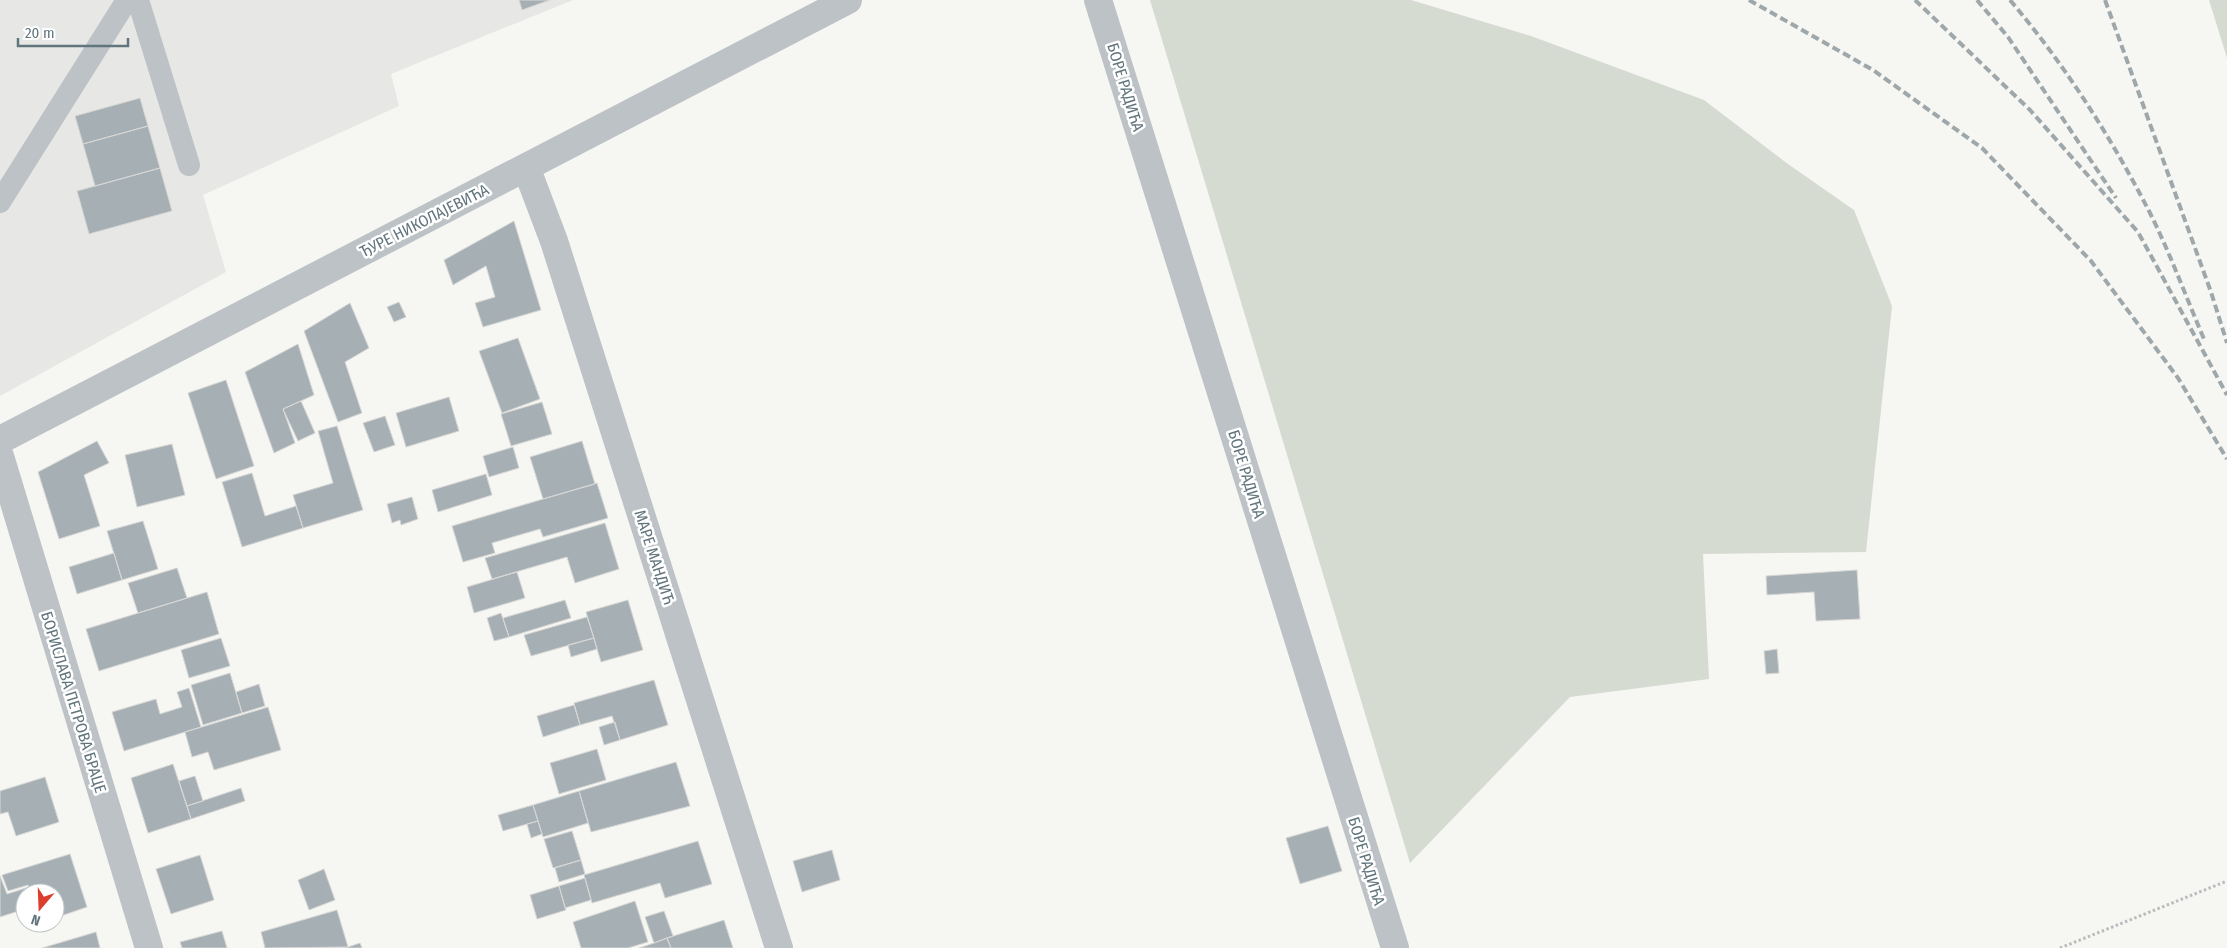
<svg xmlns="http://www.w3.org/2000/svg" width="2227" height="948" viewBox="0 0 2227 948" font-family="'Fira Sans Condensed',sans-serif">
<rect width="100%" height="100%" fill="#f6f6f3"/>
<path fill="#e7e7e6" d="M0,0H573L391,74L399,106L203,195L226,272L0,396Z"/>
<path fill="#d6dbd2" d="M1150,0H1411L1531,36L1704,100L1788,164L1854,210L1892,306L1866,552L1703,554L1709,679L1570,697L1410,863Z
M2209,0H2227V58Z"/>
<path fill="#a6b0b4" stroke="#d7d7d5" d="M519,0H550L522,10Z
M140,98L148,126L83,144L75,116Z
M148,126L160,168L95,186L83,144Z
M160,168L172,211L89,234L77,191Z
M514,221L541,310L483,327L475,303L495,297L486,266L453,285L444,260Z
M399,302L406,317L394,322L387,307Z
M350,303L369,348L345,362L362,413L338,422L304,331Z
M518,338L540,399L502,413L479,351Z
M298,344L314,395L283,409L295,443L274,453L245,372Z
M226,380L254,466L216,479L188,393Z
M449,397L459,431L406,447L396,413Z
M301,401L315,433L298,441L283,409Z
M542,402L552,434L511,446L501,414Z
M385,416L395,445L374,452L363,423Z
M337,426L363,510L303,528L293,495L333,483L318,431Z
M97,441L109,463L84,475L100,526L59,539L38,472Z
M582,441L595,484L543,499L530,457Z
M172,444L185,495L137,507L125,455Z
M513,447L519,468L489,477L483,456Z
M252,473L265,516L296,506L303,528L242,547L222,482Z
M486,474L492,495L438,512L432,490Z
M597,483L608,518L543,537L540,529L492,543L495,553L463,562L452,526Z
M412,497L418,519L401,525L400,520L392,523L387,504Z
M143,521L158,569L122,580L107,531Z
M605,523L619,569L575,583L567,557L492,579L485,558Z
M114,553L122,580L77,594L69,567Z
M177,568L187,598L138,613L128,583Z
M1857,570L1860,619L1816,621L1814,592L1767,595L1766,576Z
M517,572L525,598L474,613L467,587Z
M207,592L219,634L99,671L86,629Z
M565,600L571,618L509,637L503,618Z
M628,600L643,650L601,662L586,612Z
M501,613L509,637L494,641L487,618Z
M587,617L594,638L531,656L524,635Z
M221,638L230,666L189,678L181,650Z
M594,638L597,649L571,657L568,645Z
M1777,649L1779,673L1766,674L1764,651Z
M230,673L242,713L203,725L191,685Z
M654,680L668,725L620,740L612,716L580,725L574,703Z
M259,684L265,706L242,713L236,692Z
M189,688L201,727L124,751L112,712L156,699L160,714L182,707L177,692Z
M574,705L580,725L543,737L537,716Z
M268,707L281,750L214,770L208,752L192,757L185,732Z
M615,722L620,740L604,745L599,727Z
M597,749L606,780L559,794L550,763Z
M676,762L690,806L591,832L579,791Z
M173,764L191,819L148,833L131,778Z
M195,776L203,801L187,806L179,781Z
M45,777L59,822L16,836L8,812L0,814V791Z
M241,788L245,801L191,819L187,806Z
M579,791L588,823L543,837L533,805Z
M533,805L538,821L503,831L498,815Z
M538,821L542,834L531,838L527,824Z
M1328,826L1342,871L1300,884L1286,838Z
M572,831L581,860L553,868L544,839Z
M698,841L712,884L665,898L660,883L592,903L584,875Z
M832,850L840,880L802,892L793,861Z
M70,854L87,907L55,918V893H31L28,885L8,891L2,875Z
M200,855L214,900L171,914L156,869Z
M581,860L585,874L559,882L555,868Z
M324,869L335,900L309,910L298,880Z
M0,876L7,894L29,887L31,893H25V909L0,917Z
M585,878L591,900L565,908L559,886Z
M559,886L566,910L537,919L530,895Z
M635,901L648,942L628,948H581L573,922Z
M337,910L348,947L265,948L261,932Z
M664,911L673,936L654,943L645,917Z
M724,920L733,948H671L667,938Z
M222,931L227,948H182L180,942Z
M96,932L100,948H42Z
M667,938L671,948H639L654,943Z
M360,943L362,948H343L348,947Z"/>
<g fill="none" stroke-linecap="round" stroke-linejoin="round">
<path stroke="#b9bcbe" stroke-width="3" stroke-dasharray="2.5 2.5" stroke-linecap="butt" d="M2060,948L2227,881"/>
<path stroke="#bcc2c5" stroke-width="22" d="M138,0L189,165
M0,202L127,0"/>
<path stroke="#bcc2c5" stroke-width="28" d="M1098,0L1395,948
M526,167L554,241L779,948
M0,440L848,0
M0,456L149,948"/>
<path stroke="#9ea7aa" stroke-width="4" stroke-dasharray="8 4" stroke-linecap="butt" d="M1749,0L1873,70L1982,148L2091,261L2178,378L2227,459
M1915,0L2030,110L2138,232L2227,395
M1977,0L2008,37L2116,198
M2010,0C2065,65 2111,137 2150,213C2170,253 2186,297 2204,339
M2105,0L2211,292L2227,343"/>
</g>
<g text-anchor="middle" stroke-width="5" stroke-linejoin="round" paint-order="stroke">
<g font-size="16" fill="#62757d" stroke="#fff">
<text transform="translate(1126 87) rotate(73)" y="6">БОРЕ РАДИЋА</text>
<text transform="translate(424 220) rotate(-27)" y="6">ЂУРЕ НИКОЛАЈЕВИЋА</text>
<text transform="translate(1247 474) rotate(73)" y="6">БОРЕ РАДИЋА</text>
<text transform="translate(655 557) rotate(72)" y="6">МАРЕ МАНДИЋ</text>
<text transform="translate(74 702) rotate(73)" y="6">БОРИСЛАВА ПЕТРОВА БРАЦЕ</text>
<text transform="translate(1367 861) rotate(73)" y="6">БОРЕ РАДИЋА</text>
</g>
</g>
<g transform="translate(40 908) rotate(199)"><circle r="24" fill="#ffffff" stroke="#c0c8cb"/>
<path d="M0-4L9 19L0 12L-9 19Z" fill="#dd3d2c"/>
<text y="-8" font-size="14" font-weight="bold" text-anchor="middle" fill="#62757d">N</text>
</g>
<path d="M18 38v8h110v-8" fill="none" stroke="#62757d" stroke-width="2.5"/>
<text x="25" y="38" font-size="15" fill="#62757d" stroke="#ffffff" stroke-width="4" paint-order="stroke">20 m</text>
</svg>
